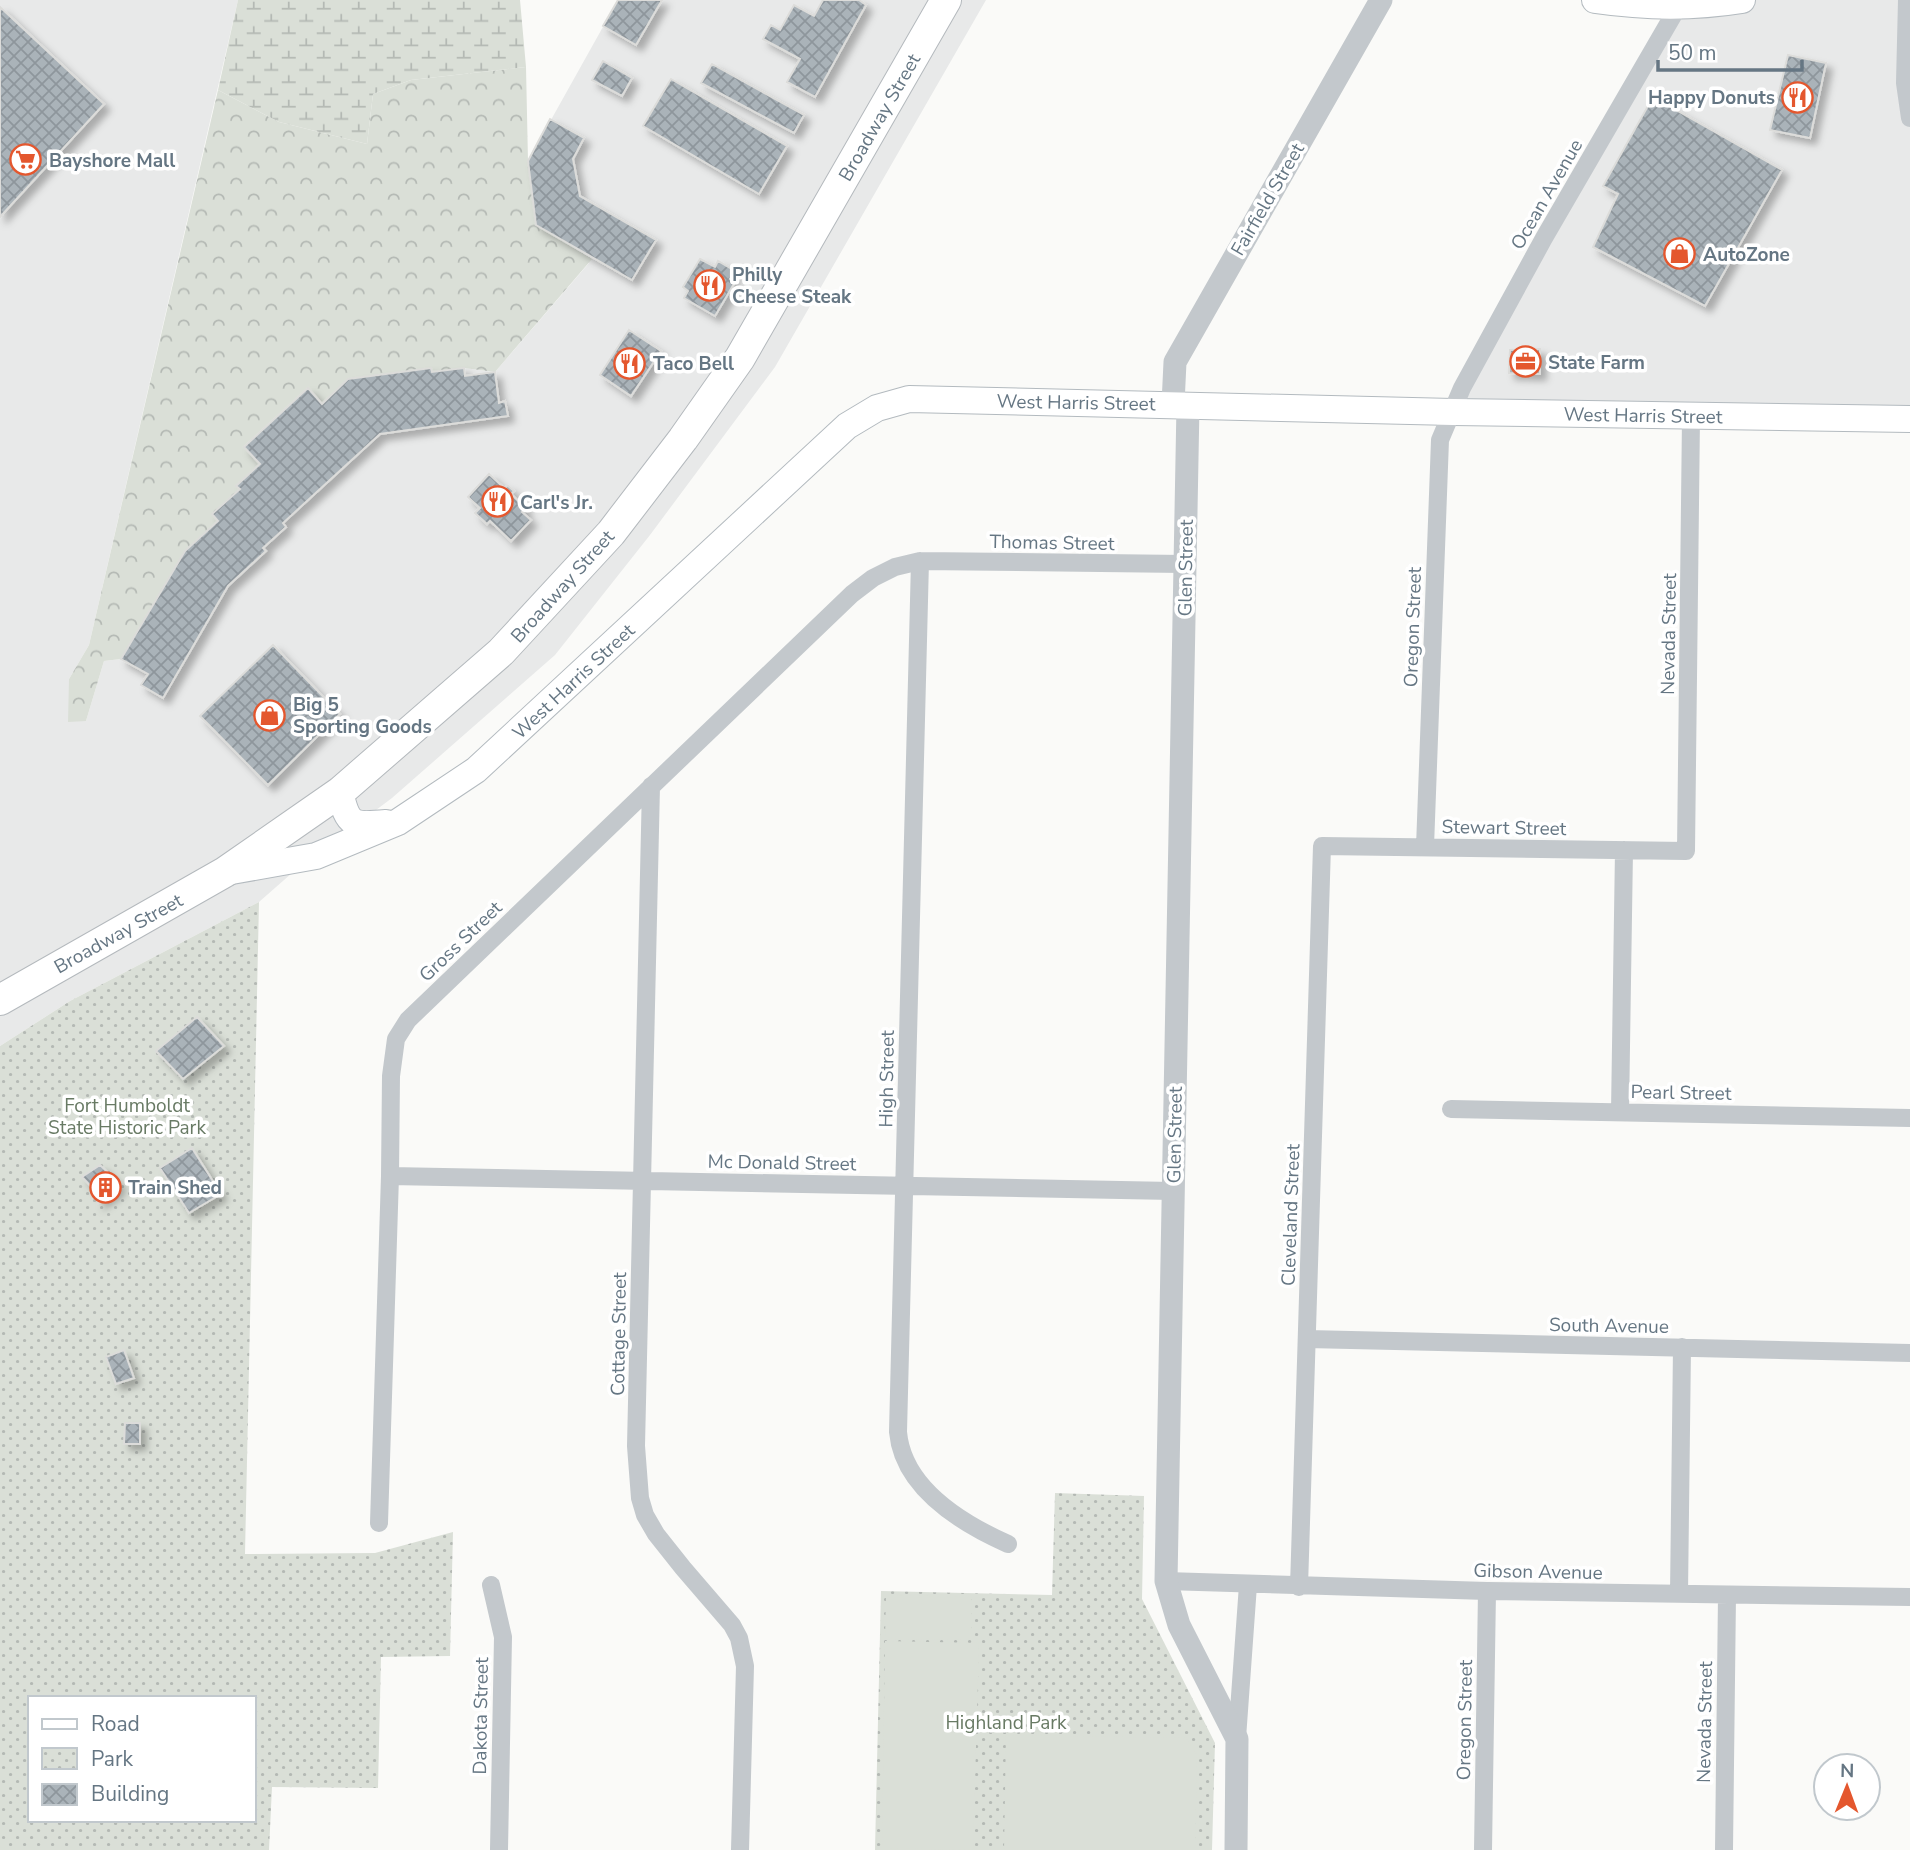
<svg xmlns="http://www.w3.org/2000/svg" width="1910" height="1850" viewBox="0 0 1910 1850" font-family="'Nunito Sans',sans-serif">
<defs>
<pattern id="forest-crowns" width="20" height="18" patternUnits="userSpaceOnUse" patternTransform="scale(1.75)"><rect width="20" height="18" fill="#dadfd7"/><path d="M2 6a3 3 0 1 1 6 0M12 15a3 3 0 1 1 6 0" fill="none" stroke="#b4b9b4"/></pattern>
<pattern id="wetland-marsh" width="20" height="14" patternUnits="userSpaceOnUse" patternTransform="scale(1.75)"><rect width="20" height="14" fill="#dadfd7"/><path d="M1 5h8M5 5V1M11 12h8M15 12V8" fill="none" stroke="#b4b9b4"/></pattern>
<pattern id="park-dots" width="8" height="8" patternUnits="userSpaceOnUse" patternTransform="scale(1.75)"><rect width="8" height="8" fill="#dadfd7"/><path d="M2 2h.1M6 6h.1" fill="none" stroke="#b4b9b4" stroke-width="1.8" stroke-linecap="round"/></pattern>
<pattern id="building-cross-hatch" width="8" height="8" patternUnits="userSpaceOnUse" patternTransform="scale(1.75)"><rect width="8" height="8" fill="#aab3b9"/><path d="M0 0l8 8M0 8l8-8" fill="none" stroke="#8e969c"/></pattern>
<filter id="shadow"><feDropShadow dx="6" dy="6" stdDeviation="3.5" flood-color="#0004"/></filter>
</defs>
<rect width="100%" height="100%" fill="#fafaf8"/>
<path fill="#e8e9e9" d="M0,0H238L89,645L69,679L86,721L104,661L121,659L185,551L217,521L212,514L244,447L308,388L348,379L431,368H464L495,372L589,263L536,225L528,161L618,0H986L775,367L650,535L555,655L392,798L292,873L259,902L70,1001L0,1046Z
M1742,0H1910V419L1453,412L1679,6Z"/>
<path fill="url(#forest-crowns)" d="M526,67L528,161L536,224L592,259L495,372L464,368L432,372L431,368L349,379L322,404L307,388L244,446L260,464L236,485L240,489L212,514L218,521L185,551L121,659L104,661L86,721L68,722L69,679L89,645L218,90L279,122L367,144L373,94L411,80Z"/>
<path fill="url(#wetland-marsh)" d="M238,0H520L526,67L411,80L373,94L367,144L279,122L218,90Z"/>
<path fill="url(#park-dots)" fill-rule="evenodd" d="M259,902L245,1554L375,1553L453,1532L450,1656L381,1657L378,1788L272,1787L269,1850H0V1046L70,1001ZM30,1698H254V1820H30Z
M1055,1493L1144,1496L1142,1599L1215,1743L1212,1850H875L881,1591L1052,1595Z"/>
<path fill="#dadfd7" d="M886,1595L971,1597V1640L885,1639Z
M885,1641L979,1643L973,1850L882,1848Z
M1006,1735L1186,1738L1197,1755L1195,1850H1004Z"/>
<path fill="url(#building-cross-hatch)" stroke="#dcdcda" stroke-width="2" filter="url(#shadow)" d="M618,0H662L636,45L603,26Z
M823,0H859L866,5L815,97L787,82L800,59L763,39L771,25L780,30L794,5L814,16Z
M0,7L104,104L0,217Z
M1788,55L1826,63L1810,138L1770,130Z
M603,61L632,78L622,96L592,80Z
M712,64L804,115L794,133L701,83Z
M671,79L787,146L759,194L643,126Z
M1653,97L1782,170L1705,306L1593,247L1618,194L1603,186Z
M550,119L584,138L573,159L580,196L656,240L632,280L536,225L528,161Z
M700,259L715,267L718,261L735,271L730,279L735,282L715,316L684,298L688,291L683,287Z
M629,330L661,351L631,396L600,375Z
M1540,349V374L1509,373L1510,350Z
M431,368L432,372L464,368L465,376L495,372L499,403L505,401L508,416L380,434L283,523L286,527L263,548L266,551L228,586L163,698L141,685L148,674L121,659L185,551L218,521L212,514L240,489L236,486L260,464L244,447L308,388L322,404L348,379Z
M489,474L504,488L508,486L514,491L511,494L526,508L522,512L531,520L511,541L490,521L487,524L475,513L480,508L468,497Z
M273,645L340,714L268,785L200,716Z
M197,1017L224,1046L183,1079L156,1051Z
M192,1148L221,1194L189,1213L160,1168Z
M100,1165L119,1183L117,1190L98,1203L100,1196L82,1177Z
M124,1350L134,1378L116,1384L106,1357Z
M125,1423H140V1444H124Z"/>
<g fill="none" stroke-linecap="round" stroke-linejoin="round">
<defs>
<path id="secondary" d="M1595,0C1643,7 1693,8 1742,0
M340,792C348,826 352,826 386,823
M226,872L316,856L398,822L476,770L847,426L877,408L909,399L1453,412L1910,419"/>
<path id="trunk" d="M0,1000L225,872L340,792L501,652L611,533L683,439L740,358L946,0"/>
</defs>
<use href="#secondary" stroke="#b3babf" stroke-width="28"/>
<use href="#trunk" stroke="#b4b9bd" stroke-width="32"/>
<path stroke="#c3c8cc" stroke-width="18" d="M1907,0L1905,83L1910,118
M920,561L898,1432C903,1488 961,1523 1008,1544
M651,786L636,1446L640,1498L645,1515L656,1534L683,1568L732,1625L739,1638L745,1666L740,1850
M1425,847L1440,440L1462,388L1544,238L1682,0
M1451,1109L1910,1118
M1620,1112L1624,850
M390,1176L1173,1191
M1307,1339L1910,1353
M379,1523L390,1176L391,1076L396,1039L408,1020L852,594L873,578L895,567L920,561L1185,564
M1166,1581L1487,1591L1910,1597
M491,1585L503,1637L499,1850
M1299,1587L1322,846L1686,851L1691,417
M1679,1594L1682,1347
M1237,1738L1248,1585
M1483,1850L1487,1591
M1724,1850L1727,1595"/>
<path stroke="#c3c8cc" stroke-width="23" d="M1173,404L1175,362L1381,0
M1188,405L1166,1581L1179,1625L1237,1739L1236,1850"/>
<use href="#secondary" stroke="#fff" stroke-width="26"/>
<use href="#trunk" stroke="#fff" stroke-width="30"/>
</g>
<defs>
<symbol id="restaurant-ring" viewBox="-11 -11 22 22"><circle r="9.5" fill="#fff" stroke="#e4572e" stroke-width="1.5"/><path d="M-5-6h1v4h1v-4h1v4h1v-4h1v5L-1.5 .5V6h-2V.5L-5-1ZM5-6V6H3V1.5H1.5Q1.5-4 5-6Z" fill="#e4572e"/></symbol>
<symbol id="supermarket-ring" viewBox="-11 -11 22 22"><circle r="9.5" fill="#fff" stroke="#e4572e" stroke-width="1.5"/><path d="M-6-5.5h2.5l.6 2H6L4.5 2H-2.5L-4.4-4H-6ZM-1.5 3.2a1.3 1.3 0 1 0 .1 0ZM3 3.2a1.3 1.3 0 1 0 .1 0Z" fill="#e4572e"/></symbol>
<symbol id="shop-ring" viewBox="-11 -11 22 22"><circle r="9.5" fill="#fff" stroke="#e4572e" stroke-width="1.5"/><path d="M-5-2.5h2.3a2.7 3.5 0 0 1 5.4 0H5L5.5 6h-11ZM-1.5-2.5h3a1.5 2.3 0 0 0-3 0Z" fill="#e4572e"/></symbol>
<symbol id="office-ring" viewBox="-11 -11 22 22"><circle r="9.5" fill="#fff" stroke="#e4572e" stroke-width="1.5"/><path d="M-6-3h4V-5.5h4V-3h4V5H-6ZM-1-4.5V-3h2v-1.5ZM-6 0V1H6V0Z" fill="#e4572e"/></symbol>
<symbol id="building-ring" viewBox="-11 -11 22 22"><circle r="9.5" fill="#fff" stroke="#e4572e" stroke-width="1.5"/><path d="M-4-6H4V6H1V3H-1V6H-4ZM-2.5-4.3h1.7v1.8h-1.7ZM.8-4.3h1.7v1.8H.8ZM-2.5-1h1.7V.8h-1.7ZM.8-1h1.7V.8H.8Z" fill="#e4572e"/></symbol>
</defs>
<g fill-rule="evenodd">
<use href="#restaurant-ring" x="1780" y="80" width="35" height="35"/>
<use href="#supermarket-ring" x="8" y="142" width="35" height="35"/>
<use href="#shop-ring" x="1662" y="236" width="35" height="35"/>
<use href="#restaurant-ring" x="692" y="268" width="35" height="35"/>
<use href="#office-ring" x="1508" y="344" width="35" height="35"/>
<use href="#restaurant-ring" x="612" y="346" width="35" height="35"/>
<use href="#restaurant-ring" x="480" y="484" width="35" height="35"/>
<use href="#shop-ring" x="252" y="698" width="35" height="35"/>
<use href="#building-ring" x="88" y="1170" width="35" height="35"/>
</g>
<g text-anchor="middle" stroke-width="7" stroke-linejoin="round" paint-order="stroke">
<g font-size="19" font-weight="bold" fill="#657683" stroke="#fff" text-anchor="start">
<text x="1775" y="104" text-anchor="end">Happy Donuts</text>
<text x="49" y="167">Bayshore Mall</text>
<text x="1703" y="261">AutoZone</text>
<text x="732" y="281">Philly<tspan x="732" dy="22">Cheese Steak</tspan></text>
<text x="1548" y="369">State Farm</text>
<text x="653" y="370">Taco Bell</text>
<text x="520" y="509">Carl's Jr.</text>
<text x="293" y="711">Big 5<tspan x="293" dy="22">Sporting Goods</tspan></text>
<text x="128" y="1194">Train Shed</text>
</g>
<g font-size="19" fill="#657683" stroke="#fff">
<text transform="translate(879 117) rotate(-60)" y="7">Broadway Street</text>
<text transform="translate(1546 194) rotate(-60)" y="7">Ocean Avenue</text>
<text transform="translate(1267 199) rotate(-60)" y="7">Fairfield Street</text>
<text transform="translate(1076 402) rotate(1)" y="7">West Harris Street</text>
<text transform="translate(1643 415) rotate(1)" y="7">West Harris Street</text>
<text transform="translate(1052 542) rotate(1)" y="7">Thomas Street</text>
<text transform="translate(1185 568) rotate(-89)" y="7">Glen Street</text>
<text transform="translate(562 586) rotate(-48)" y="7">Broadway Street</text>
<text transform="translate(1412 627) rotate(-88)" y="7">Oregon Street</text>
<text transform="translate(1668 634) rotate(-89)" y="7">Nevada Street</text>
<text transform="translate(573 681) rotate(-43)" y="7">West Harris Street</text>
<text transform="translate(1504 827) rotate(1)" y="7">Stewart Street</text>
<text transform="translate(118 933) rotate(-29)" y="7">Broadway Street</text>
<text transform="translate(460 941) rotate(-44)" y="7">Gross Street</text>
<text transform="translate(886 1079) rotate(-89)" y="7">High Street</text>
<text transform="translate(1681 1092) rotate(1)" y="7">Pearl Street</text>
<text transform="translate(1174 1135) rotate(-89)" y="7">Glen Street</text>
<text transform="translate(782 1162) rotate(1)" y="7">Mc Donald Street</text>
<text transform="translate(1290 1215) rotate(-88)" y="7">Cleveland Street</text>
<text transform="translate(1609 1325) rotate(1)" y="7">South Avenue</text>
<text transform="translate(618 1334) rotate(-89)" y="7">Cottage Street</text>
<text transform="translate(1538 1571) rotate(1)" y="7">Gibson Avenue</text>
<text transform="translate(480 1716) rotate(-89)" y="7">Dakota Street</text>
<text transform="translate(1464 1720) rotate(-89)" y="7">Oregon Street</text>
<text transform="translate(1704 1722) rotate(-89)" y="7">Nevada Street</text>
</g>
<g font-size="19" fill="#687a64" stroke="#fff">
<text x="127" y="1112">Fort Humboldt<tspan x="127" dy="22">State Historic Park</tspan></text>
<text x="1006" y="1729">Highland Park</text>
</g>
</g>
<rect x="28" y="1696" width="228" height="126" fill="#ffffff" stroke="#c1c8cd" stroke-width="2"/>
<rect x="42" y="1719" width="35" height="10" fill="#ffffff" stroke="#c1c8cd" stroke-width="2"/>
<text x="91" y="1731" font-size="21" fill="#657683">Road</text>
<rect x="42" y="1748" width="35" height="21" fill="url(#park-dots)" stroke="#c1c8cd" stroke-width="2"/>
<text x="91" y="1766" font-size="21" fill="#657683">Park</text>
<rect x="42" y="1784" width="35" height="21" fill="url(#building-cross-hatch)" stroke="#c1c8cd" stroke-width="2"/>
<text x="91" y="1801" font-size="21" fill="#657683">Building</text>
<g transform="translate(1847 1787) rotate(1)"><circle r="33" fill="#ffffff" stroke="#c1c8cd" stroke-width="2"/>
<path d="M0-5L12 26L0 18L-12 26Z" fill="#e4572e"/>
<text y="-10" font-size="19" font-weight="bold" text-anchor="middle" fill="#657683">N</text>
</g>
<path d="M1658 60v10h144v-10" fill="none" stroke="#657683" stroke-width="3.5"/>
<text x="1668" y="60" font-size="21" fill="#657683" stroke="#ffffff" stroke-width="5" paint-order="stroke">50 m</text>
</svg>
